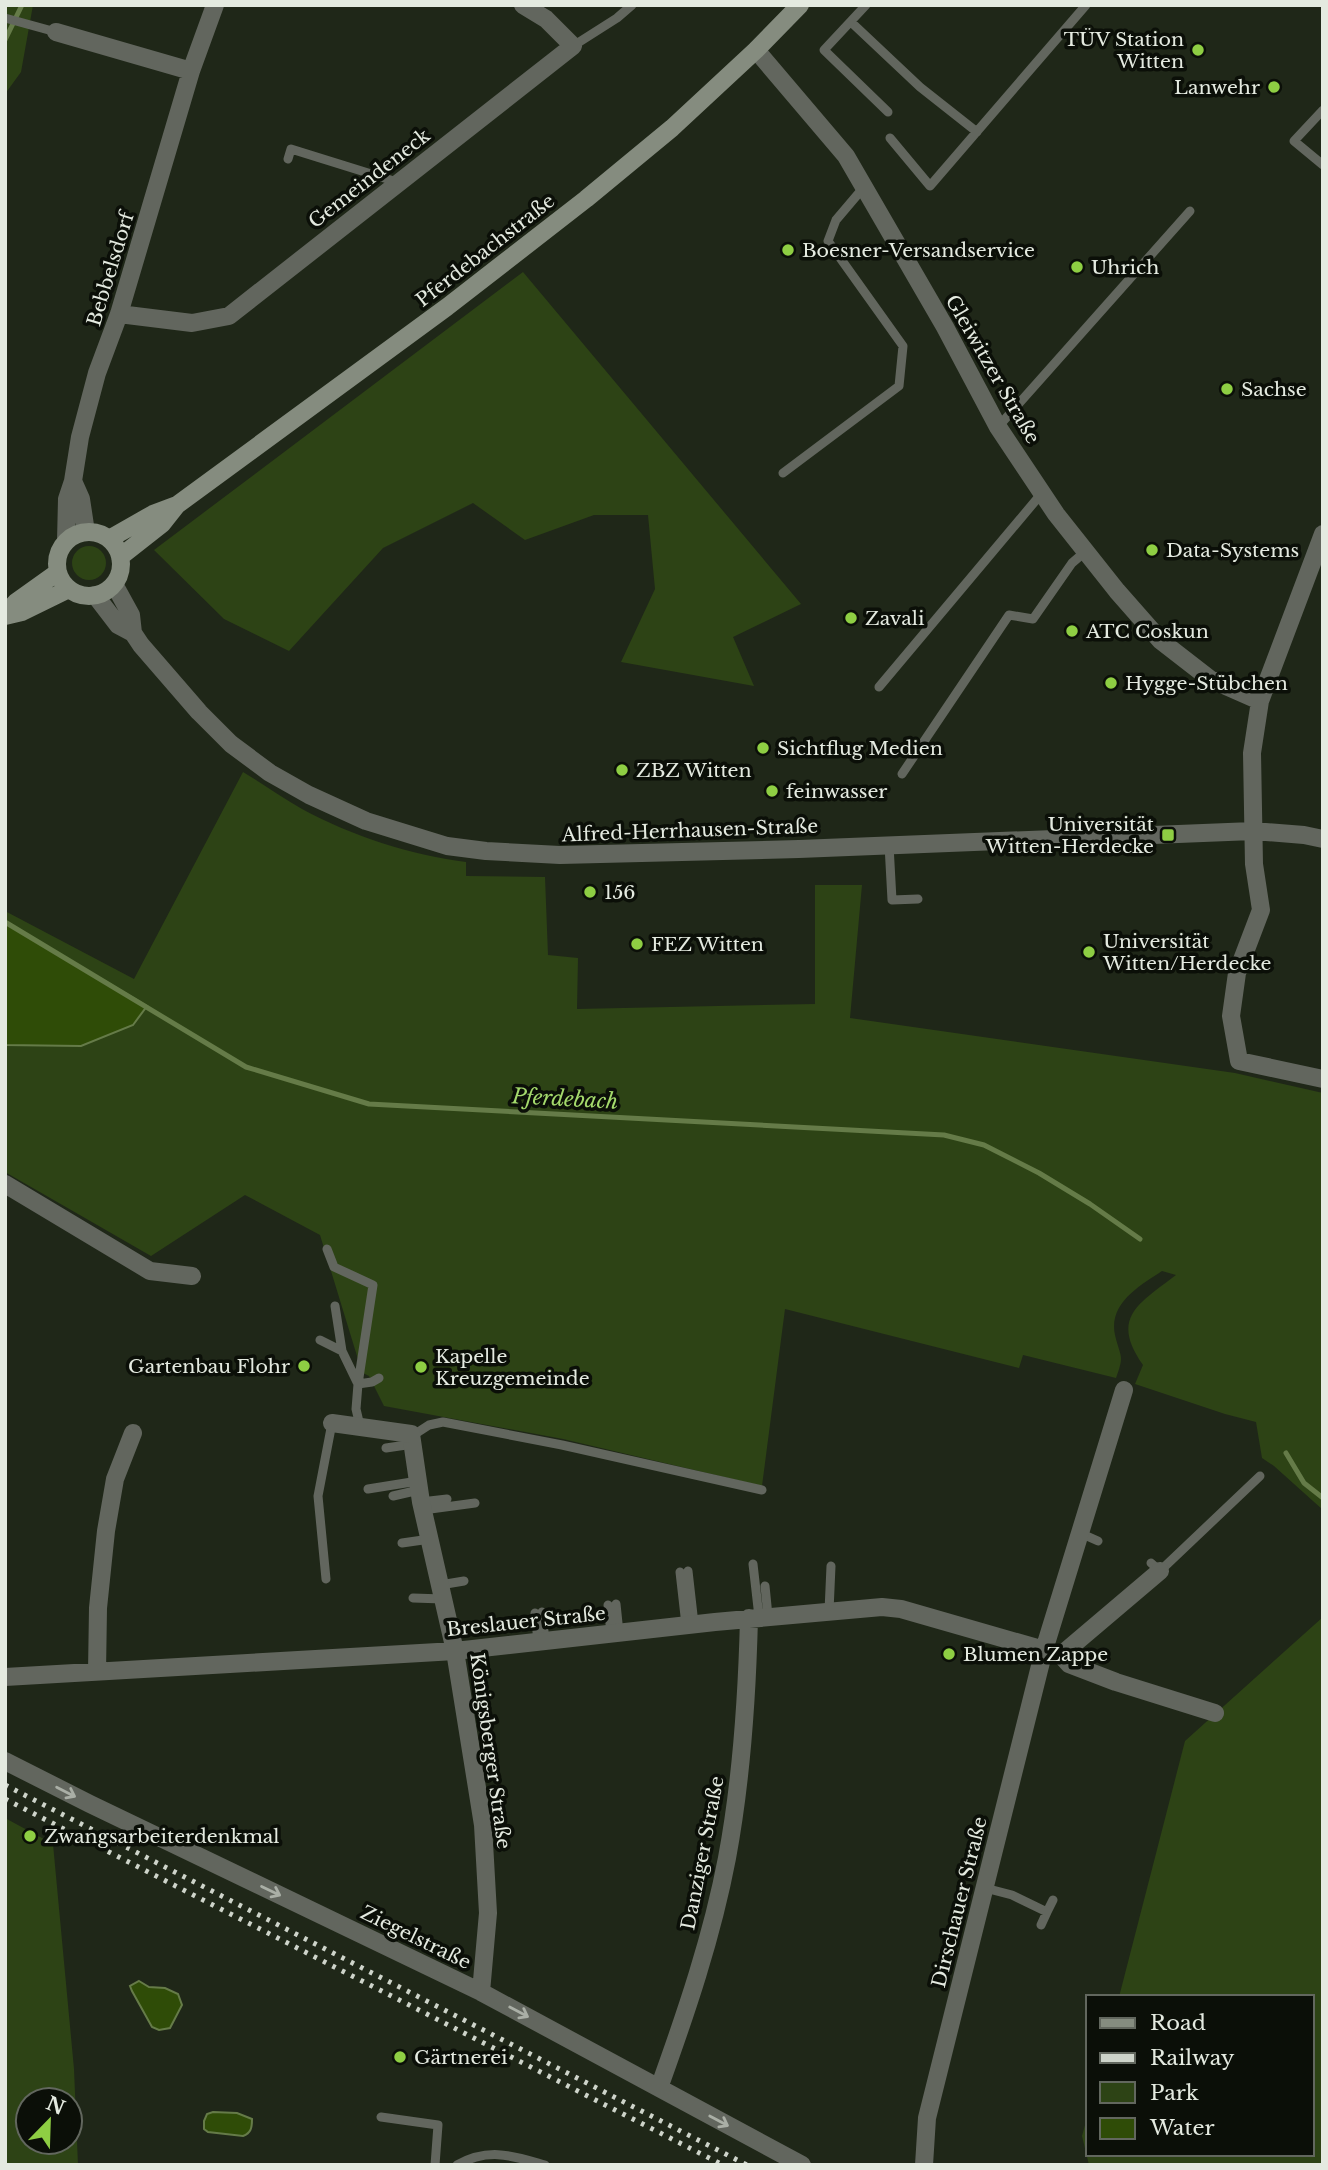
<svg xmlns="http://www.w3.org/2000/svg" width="1328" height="2170" viewBox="0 0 1328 2170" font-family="'Libre Baskerville',serif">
<rect width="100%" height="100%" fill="#1f2718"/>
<path fill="#2d4315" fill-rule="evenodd" d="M5,5H33L21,72L5,94Z
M523,272L801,604L733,637L754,686L621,662L655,589L648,515H594L525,540L473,503L383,548L289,651L224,619L154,550Z
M72 563a17 17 0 1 1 34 0a17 17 0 1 1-34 0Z
M243,772C263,784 282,798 302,809C352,836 410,855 466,862V876L545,877L548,955L578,958L577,1009L815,1004V885H862L850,1018L1235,1073L1323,1093V1510L1274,1466L1262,1458L1256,1422L1225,1414L1135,1384L1143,1365C1109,1317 1140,1303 1176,1275L1162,1271C1141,1285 1108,1303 1115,1335C1120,1357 1125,1354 1116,1378L1023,1355L1019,1368L785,1309L762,1486L563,1439L384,1406L369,1376L363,1373L361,1369L320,1235L245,1195L151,1256L5,1172V911L134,979Z
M1323,1617V2165H1089L1082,2136L1088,2114V2154H1312V1997H1119L1185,1741Z
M5,1818L53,1844L74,2069L78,2165H5ZM28,2100H70V2142H28Z"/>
<path fill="#2f4c07" stroke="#657b48" stroke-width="2" d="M5,922L147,1006L133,1025L81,1046L5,1045Z
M139,1981L149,1987L165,1988L178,1994L182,2005L170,2028L159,2030L152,2027L132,1991L130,1986Z
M213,2112L237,2113L252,2119C252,2128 251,2133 243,2136L208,2132L204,2129V2121L207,2114Z"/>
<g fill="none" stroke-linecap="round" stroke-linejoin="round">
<path stroke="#657b48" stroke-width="5" d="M5,40L22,5
M5,922L246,1067L369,1104L944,1135L984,1145L1039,1173L1090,1204L1140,1239
M1286,1453L1304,1483L1323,1498"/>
<path stroke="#62665e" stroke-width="9" d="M866,5L824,50L888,112
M5,18L56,32
M851,22L920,87L977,132
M573,46L617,18L632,5
M1323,110L1294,141L1323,165
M890,138L930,186L1086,5
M288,159L291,149L397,182
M998,427L1190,211
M783,473L899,386L903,346L828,241L836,220L864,187
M879,687L1042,493
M902,774L1009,615L1033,619L1072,563L1086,551
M889,845L892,900L918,899
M327,1249L334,1267L373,1285L358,1384
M335,1306L342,1351
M320,1340L342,1351L357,1382
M360,1426L356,1409L358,1384L372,1382L379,1378
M412,1436L429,1425L443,1422L562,1445L762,1490
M386,1448L413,1444
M368,1489L418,1481
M393,1496L419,1490
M421,1502L447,1499
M423,1510L475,1503
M1080,1533L1098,1541
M402,1543L430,1539
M1151,1563L1160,1571L1260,1476
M753,1564L759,1617
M688,1571L694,1624
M680,1572L686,1625
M326,1579L318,1496L332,1423
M440,1585L464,1581
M765,1586L768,1616
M413,1598L443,1599
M616,1604L619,1633
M608,1605L611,1633
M829,1611L831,1566
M542,1612L545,1641
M535,1613L538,1641
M985,1888L1012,1895L1047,1912L1053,1900
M1041,1925L1047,1912
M381,2117L438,2125L435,2165
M457,2165C489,2147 513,2156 545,2165"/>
<path stroke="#62665e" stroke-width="18" d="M56,32L191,71
M756,50L846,156L945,327L998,427L1056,514L1117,591L1161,641L1210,679L1260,701
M119,314L192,323L229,316L573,46L546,19L523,5
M73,481L81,499L86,532
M1323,534L1260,701L1252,753L1254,864L1261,910L1237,973L1231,1016L1239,1061L1323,1079
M66,541L67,499L73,481L80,437L97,373L119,314L191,71L215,5
M114,584L131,615L133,633L141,645L199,712L231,744L270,773L309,795L366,821L447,846L486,851L560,855L799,849L1253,831L1304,835L1323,839
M95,595L118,625L133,633
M5,1184L150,1271L192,1276
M332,1423L411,1434L421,1502L455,1651L483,1825L488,1913L481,1992
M1061,1655L1160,1571
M97,1672L98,1608L106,1531L115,1479L133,1433
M5,1677L455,1651L715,1622L882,1607L901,1609L1044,1650L1124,1390
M5,1761L90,1804L481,1992L802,2165
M659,2088C686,2013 712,1937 727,1858C742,1778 747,1699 749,1618
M924,2165L927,2118L1044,1650L1061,1655L1069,1664L1116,1682L1215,1713"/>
<path stroke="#858c7f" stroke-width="18" d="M57 564a32 32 0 1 1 64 0a32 32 0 1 1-64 0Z
M109,539L153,514L177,505L447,307L586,199L672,128L756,50L800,5
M120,557L162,524L177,505
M5,614L16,602L58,572
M5,616L22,612L69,589"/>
<path stroke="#ced4ca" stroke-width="5" stroke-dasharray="3.5 7" stroke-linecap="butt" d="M5,1785L747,2165
M5,1799L723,2165"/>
</g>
<defs><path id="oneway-shaft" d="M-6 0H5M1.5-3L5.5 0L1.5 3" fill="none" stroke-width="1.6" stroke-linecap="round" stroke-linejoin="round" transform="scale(1.75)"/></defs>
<g stroke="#aaafa6">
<use href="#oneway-shaft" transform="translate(66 1792) rotate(27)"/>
<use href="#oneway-shaft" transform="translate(271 1891) rotate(26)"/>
<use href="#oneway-shaft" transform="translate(519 2012) rotate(28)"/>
<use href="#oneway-shaft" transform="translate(719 2121) rotate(28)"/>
</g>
<g fill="#8ece43" stroke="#0b0f08" stroke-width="2.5">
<circle cx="1198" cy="50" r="7"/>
<circle cx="1274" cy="87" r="7"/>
<circle cx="788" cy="250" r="7"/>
<circle cx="1077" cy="267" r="7"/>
<circle cx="1227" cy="389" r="7"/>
<circle cx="1152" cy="550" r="7"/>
<circle cx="851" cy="618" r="7"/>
<circle cx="1072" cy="631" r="7"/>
<circle cx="1111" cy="683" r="7"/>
<circle cx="763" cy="748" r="7"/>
<circle cx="622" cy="770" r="7"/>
<circle cx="772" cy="791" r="7"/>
<rect x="1161" y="828" width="14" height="14" rx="3.5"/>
<circle cx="590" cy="892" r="7"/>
<circle cx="637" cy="944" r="7"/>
<circle cx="1089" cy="952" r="7"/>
<circle cx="304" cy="1366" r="7"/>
<circle cx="421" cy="1367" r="7"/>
<circle cx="949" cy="1654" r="7"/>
<circle cx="30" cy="1836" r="7"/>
<circle cx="400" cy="2057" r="7"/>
</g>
<g text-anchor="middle" stroke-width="7" stroke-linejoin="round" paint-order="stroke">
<g font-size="19" fill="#e4eae0" stroke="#0b0f08" text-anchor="start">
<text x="1184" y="46" text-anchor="end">TÜV Station<tspan x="1184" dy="22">Witten</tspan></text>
<text x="1260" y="94" text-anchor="end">Lanwehr</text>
<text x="802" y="257">Boesner-Versandservice</text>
<text x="1091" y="274">Uhrich</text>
<text x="1241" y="396">Sachse</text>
<text x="1166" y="557">Data-Systems</text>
<text x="865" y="625">Zavali</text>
<text x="1086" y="638">ATC Coskun</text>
<text x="1125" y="690">Hygge-Stübchen</text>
<text x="777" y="755">Sichtflug Medien</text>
<text x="636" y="777">ZBZ Witten</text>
<text x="786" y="798">feinwasser</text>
<text x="1154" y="831" text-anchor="end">Universität<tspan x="1154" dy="22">Witten-Herdecke</tspan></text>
<text x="604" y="899">156</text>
<text x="1103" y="948">Universität<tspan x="1103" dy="22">Witten/Herdecke</tspan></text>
<text x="651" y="951">FEZ Witten</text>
<text x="435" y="1363">Kapelle<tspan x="435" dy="22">Kreuzgemeinde</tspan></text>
<text x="290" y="1373" text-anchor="end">Gartenbau Flohr</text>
<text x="963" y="1661">Blumen Zappe</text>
<text x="44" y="1843">Zwangsarbeiterdenkmal</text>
<text x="414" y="2064">Gärtnerei</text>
</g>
<g font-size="19" fill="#e4eae0" stroke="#0b0f08">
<text transform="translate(369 178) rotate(-38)" y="7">Gemeindeneck</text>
<text transform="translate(485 250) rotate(-38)" y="7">Pferdebachstraße</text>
<text transform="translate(110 269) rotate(-73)" y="7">Bebbelsdorf</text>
<text transform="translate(993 369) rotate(60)" y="7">Gleiwitzer Straße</text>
<text transform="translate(690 830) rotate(-2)" y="7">Alfred-Herrhausen-Straße</text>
<text transform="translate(526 1621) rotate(-6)" y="7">Breslauer Straße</text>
<text transform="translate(491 1751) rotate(82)" y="7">Königsberger Straße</text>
<text transform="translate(702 1853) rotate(-79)" y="7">Danziger Straße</text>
<text transform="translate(959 1902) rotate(-76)" y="7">Dirschauer Straße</text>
<text transform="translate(416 1937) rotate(26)" y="7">Ziegelstraße</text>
</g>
<g font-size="21" font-style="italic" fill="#a4da6c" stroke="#0b0f08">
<text transform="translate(565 1099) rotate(3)" y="7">Pferdebach</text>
</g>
</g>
<rect width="1328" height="2170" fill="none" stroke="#e4eae0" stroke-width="14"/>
<rect x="1086" y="1995" width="228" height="161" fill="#0b0f08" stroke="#62675e" stroke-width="2"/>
<rect x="1100" y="2018" width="35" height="10" fill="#858c7f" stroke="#62675e" stroke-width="2"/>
<text x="1150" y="2030" font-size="21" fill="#e4eae0">Road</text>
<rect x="1100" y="2053" width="35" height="10" fill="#ced4ca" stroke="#62675e" stroke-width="2"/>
<text x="1150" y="2065" font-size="21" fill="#e4eae0">Railway</text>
<rect x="1100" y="2082" width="35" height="21" fill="#2d4315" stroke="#62675e" stroke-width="2"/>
<text x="1150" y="2100" font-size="21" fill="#e4eae0">Park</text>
<rect x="1100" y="2118" width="35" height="21" fill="#2f4c07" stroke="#62675e" stroke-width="2"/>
<text x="1150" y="2135" font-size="21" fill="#e4eae0">Water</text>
<g transform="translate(49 2121) rotate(23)"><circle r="33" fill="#0b0f08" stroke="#62675e" stroke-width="2"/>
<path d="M0-5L12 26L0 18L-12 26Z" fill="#8ece43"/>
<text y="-10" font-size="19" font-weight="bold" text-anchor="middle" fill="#e4eae0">N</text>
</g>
</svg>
